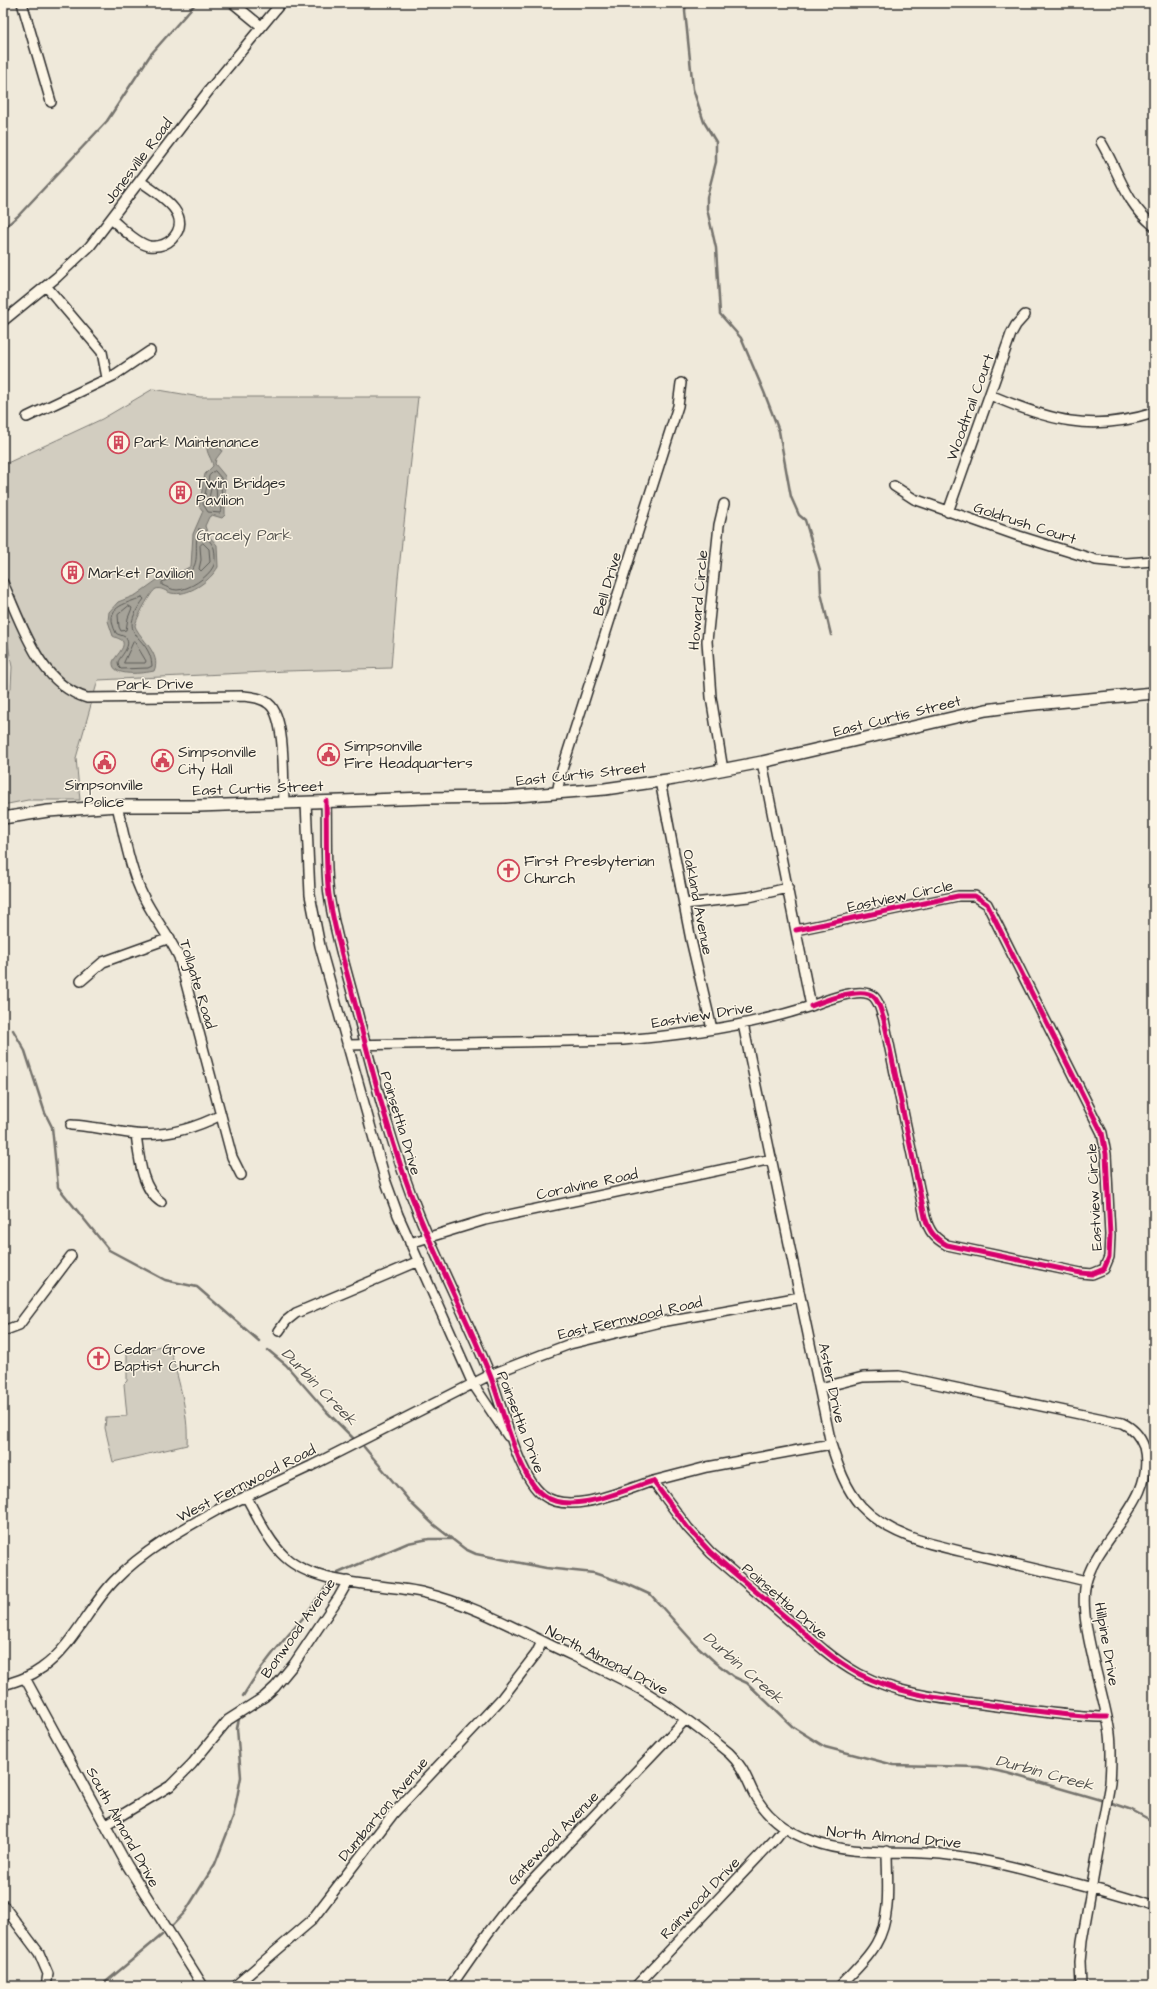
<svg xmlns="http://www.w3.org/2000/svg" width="1157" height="1989" viewBox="0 0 1157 1989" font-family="'Architects Daughter',sans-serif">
<rect width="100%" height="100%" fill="#efe9da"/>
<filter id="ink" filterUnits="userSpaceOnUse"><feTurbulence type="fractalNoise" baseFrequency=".025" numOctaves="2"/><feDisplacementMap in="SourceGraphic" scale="8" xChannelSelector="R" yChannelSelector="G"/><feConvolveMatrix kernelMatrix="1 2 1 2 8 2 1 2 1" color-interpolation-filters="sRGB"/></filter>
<g filter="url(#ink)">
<path fill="#d2cdc0" stroke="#7e7c76" d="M153,389L200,397H418L398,578L391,668L286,671L98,680L76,758L80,800H28L3,805V700L11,688L12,667L3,616V465L102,419Z
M169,1344C177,1377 189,1410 187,1445L113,1462L105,1428L106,1417L127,1416L124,1384L127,1381V1354Z"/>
<path fill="#a6a399" stroke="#75736d" d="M214,444L220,446L222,451L216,459L215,464L225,476V515L222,518L212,515L209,517L205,526L208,535L217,545L218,567C210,581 188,597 171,593C167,592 161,587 156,589C151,591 136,619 135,626C140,639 162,654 154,671C145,673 111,678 113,662C115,656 125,649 123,642C122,639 116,638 113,636L108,621L109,612L118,602L136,595L157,580L184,570L191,566L193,534L203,511L199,506L205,474L213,466C212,459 206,453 207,446Z"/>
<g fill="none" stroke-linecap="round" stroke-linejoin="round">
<path stroke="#5c5b57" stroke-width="1" d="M215,471L221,478L222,509L220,513L208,512L203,504L209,476Z
M214,482L216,484L217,504L215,506H211L208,503L212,484Z
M199,529L202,530C205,537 211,541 214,548C215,553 216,562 213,567C208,577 189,590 177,590C172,590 167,587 162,585V582C170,578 179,577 187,573C203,565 192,544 199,529Z
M203,543L209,549L210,562L201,571L199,569L201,560L200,546Z
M142,597L144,599C114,639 150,633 152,666L148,668L121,669L119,667L118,662C121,655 133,645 125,637C122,635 118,635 116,633C103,606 124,605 142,597Z
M129,606L132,608L128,618L126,630L121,631L119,627L118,615Z
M134,641L146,661L145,663H124Z"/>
<path stroke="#75736d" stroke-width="2.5" d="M686,3L685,11L693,89L704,122L716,142V162L707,197V209L716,248L720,314L741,338L764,392L779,431L791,497L799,515L805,520L820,570L821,593L831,635
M3,229L18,216L107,121L151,54L196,3
M13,1030L25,1051L45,1113L52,1127L58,1187L109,1250L165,1280L197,1287L259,1341
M268,1350L286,1365L327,1412L353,1438
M364,1447L412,1504L434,1525L465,1549L476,1554L546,1568L594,1573L627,1584L651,1595L695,1644L715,1662L734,1677L747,1683L793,1727L825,1747L894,1765L978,1767L1007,1773L1104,1801
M338,1573L408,1543L429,1539H452
M243,1696C260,1667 281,1643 303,1618C312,1607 319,1594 329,1584
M1109,1802L1130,1809L1154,1822
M170,1928L185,1912L215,1864L233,1818L241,1777L237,1728L239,1719
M101,1986L162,1935"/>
<defs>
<path id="minor" d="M22,3L51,102
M233,3L261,26
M1101,142C1120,174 1124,201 1154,226
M111,219C122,228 136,243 149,246C158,247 166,245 172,239C196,214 156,193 140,181
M46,286L102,352L107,378
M3,321L57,277L90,246L210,89L281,3
M990,395C1049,420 1090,433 1154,413
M27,417L113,376L150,351
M894,486L914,499L1019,536L1096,560L1126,563L1154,561
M948,512L1011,334L1016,325L1025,315
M3,583C22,624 39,684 87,698L243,696C253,697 262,698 269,704C286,717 283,782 284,803
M723,770L711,697L707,641L719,525L724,504
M660,781L691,940L712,1029
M557,793L561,773L678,406L681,383
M326,801C327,832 325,864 329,895C335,936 348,975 358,1015C375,1082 393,1151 419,1215C441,1269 468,1321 490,1375C502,1405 518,1477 543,1495C570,1516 624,1490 653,1481L688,1528L711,1553L824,1650C835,1659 846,1667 859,1674C903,1697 956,1700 1004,1707C1038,1711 1072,1717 1107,1717
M306,802L310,895L320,946L386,1182L398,1215L473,1384L508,1436
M117,806C124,833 128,862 139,887C149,912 167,932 179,957L232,1157L241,1175
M684,904L749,897L788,888
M796,930L958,896H975L987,904L1102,1133L1106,1154L1110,1235L1109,1257L1104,1269L1092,1274L1081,1273L947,1245C934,1238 929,1231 925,1217L884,1020C881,1012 880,1003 874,997C862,985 824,1001 811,1006
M81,981L103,962L170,938
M743,1024L831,1444C838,1466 845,1488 861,1506C893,1540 942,1546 985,1557C1019,1565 1053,1573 1086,1581
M347,1045L623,1040C686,1035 750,1026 811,1006L762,762
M71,1125C92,1126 113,1131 135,1134C164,1137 195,1128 221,1115
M136,1134C139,1156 141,1189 161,1202
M410,1243L485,1220L772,1159
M3,1331L19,1325L71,1256
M279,1331L286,1321L296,1313L419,1261
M820,1388L863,1377L899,1376L1122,1423C1133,1428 1140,1436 1144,1447C1157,1499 1101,1534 1087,1579C1075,1616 1105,1693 1110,1734C1112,1750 1111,1767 1110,1783L1082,1941L1080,1962L1081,1986
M653,1481L707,1467L831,1444
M246,1496C257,1516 268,1541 285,1557C317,1587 385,1583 425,1593C467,1603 507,1624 546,1643C577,1658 610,1672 640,1689C672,1707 701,1730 729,1753C742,1765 746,1777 753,1792C765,1817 787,1832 812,1841C851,1856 900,1850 941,1854C987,1859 1030,1871 1074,1883C1101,1890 1128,1897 1154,1907
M25,1678L127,1865L203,1986
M3,1685C17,1681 30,1677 42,1668C73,1646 88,1608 114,1581C143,1551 181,1530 217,1510L311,1466L490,1375L541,1355L570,1344L661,1322L800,1297
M105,1825L170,1786L192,1764L228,1720L264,1697L275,1687L294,1664L339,1597L348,1581
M3,1905L39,1953L48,1974L46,1986
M235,1986L311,1921L393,1814L502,1698L536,1654L542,1642
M451,1986L488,1933L512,1902L686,1719
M636,1986L776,1838L784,1828
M840,1986C852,1973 867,1960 876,1944C892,1917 887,1881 887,1851"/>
<path id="major" d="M3,818L48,811L117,806H198L426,798L505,797L605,789L674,779L762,762L986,710L1024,705L1154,693"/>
</defs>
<use href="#minor" stroke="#2b2b2b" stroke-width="12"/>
<use href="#major" stroke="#2b2b2b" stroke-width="14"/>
<use href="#minor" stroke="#fcf5e5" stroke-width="9"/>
<use href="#major" stroke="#fcf5e5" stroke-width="11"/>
<defs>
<path id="cycleway" d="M326,801C327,832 325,864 329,895C335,936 348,975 358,1015C375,1082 393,1151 419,1215C441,1269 468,1321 490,1375C502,1405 518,1477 543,1495C570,1516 624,1490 653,1481L688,1528L711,1553L824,1650C835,1659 846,1667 859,1674C903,1697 956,1700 1004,1707C1038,1711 1072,1717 1107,1717
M796,930L958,896H975L987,904L1102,1133L1106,1154L1110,1235L1109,1257L1104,1269L1092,1274L1081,1273L947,1245C934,1238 929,1231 925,1217L884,1020C881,1012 880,1003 874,997C862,985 824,1001 811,1006"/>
</defs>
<use href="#cycleway" stroke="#fcf5e5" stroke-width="8"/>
<use href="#cycleway" stroke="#d6006c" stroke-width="5"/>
</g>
</g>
<defs>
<symbol id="building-ring" viewBox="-11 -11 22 22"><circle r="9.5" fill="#fcf5e5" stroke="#d1495b" stroke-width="1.5"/><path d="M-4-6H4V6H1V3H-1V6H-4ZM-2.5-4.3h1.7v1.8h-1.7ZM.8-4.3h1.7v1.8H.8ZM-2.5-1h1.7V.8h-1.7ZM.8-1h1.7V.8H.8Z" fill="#d1495b"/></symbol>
<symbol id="civic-ring" viewBox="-11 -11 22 22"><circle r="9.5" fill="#fcf5e5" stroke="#d1495b" stroke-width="1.5"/><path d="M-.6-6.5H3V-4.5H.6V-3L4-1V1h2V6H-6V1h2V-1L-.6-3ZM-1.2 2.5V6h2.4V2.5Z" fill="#d1495b"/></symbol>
<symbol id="church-ring" viewBox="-11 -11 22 22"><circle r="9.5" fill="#fcf5e5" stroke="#d1495b" stroke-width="1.5"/><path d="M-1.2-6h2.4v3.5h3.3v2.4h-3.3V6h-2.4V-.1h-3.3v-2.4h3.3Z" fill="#d1495b"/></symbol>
</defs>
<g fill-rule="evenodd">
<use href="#building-ring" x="106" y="430" width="25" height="25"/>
<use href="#building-ring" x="168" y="480" width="25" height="25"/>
<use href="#building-ring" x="60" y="560" width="25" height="25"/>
<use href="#civic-ring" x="316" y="742" width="25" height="25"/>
<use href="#civic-ring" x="150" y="748" width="25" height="25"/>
<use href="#civic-ring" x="92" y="750" width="25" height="25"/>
<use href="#church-ring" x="496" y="858" width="25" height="25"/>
<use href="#church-ring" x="86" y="1346" width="25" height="25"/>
</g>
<g text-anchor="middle" stroke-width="3" stroke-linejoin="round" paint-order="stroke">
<g font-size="15" fill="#2b2b2b" stroke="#fcf5e5">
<text transform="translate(138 161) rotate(-53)" y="5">Jonesville Road</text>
<text transform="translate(970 407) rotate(-70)" y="5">Woodtrail Court</text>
<text transform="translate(1025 523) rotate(18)" y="5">Goldrush Court</text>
<text transform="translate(607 584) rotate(-73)" y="5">Bell Drive</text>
<text transform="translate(698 600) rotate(-85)" y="5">Howard Circle</text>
<text transform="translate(155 684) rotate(-1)" y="5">Park Drive</text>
<text transform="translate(897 716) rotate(-14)" y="5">East Curtis Street</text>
<text transform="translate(581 774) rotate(-6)" y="5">East Curtis Street</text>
<text transform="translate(258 788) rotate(-2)" y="5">East Curtis Street</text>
<text transform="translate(900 896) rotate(-12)" y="5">Eastview Circle</text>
<text transform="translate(698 902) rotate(79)" y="5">Oakland Avenue</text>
<text transform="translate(198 984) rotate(73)" y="5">Tollgate Road</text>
<text transform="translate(702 1015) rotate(-9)" y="5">Eastview Drive</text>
<text transform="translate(401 1123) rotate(73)" y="5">Poinsettia Drive</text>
<text transform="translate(587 1184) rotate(-12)" y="5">Coralvine Road</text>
<text transform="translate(1094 1197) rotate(-93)" y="5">Eastview Circle</text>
<text transform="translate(630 1318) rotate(-13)" y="5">East Fernwood Road</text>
<text transform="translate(832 1383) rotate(78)" y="5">Aster Drive</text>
<text transform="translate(521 1422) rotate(69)" y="5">Poinsettia Drive</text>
<text transform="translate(246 1483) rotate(-27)" y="5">West Fernwood Road</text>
<text transform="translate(785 1601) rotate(41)" y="5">Poinsettia Drive</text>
<text transform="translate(298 1628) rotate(-55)" y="5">Bonwood Avenue</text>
<text transform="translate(1107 1644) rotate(80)" y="5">Hillpine Drive</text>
<text transform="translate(607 1660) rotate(27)" y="5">North Almond Drive</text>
<text transform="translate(383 1809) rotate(-50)" y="5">Dumbarton Avenue</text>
<text transform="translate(123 1827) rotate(61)" y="5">South Almond Drive</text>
<text transform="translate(894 1837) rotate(5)" y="5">North Almond Drive</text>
<text transform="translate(553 1838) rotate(-46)" y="5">Gatewood Avenue</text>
<text transform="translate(700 1898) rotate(-46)" y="5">Rainwood Drive</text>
</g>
<g font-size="15" fill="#2b2b2b" stroke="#fcf5e5" text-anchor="start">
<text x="134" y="447">Park Maintenance</text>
<text x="196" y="488">Twin Bridges<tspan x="196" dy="17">Pavilion</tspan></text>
<text x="88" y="578">Market Pavilion</text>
<text x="344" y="751">Simpsonville<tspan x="344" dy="17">Fire Headquarters</tspan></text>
<text x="178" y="757">Simpsonville<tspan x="178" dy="17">City Hall</tspan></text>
<text x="104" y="790" text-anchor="middle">Simpsonville<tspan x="104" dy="17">Police</tspan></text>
<text x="524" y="866">First Presbyterian<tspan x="524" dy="17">Church</tspan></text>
<text x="114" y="1354">Cedar Grove<tspan x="114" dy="17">Baptist Church</tspan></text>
</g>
<g font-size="15" fill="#555450" stroke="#fcf5e5">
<text x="244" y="540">Gracely Park</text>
</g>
<g font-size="16" font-style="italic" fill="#565552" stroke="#fcf5e5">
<text transform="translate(320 1386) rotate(46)" y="6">Durbin Creek</text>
<text transform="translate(744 1667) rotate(41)" y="6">Durbin Creek</text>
<text transform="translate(1045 1772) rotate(15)" y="6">Durbin Creek</text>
</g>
</g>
<rect width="1157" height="1989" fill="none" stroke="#fcf5e5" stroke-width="16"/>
<rect x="8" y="8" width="1141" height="1973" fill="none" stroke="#2b2b2b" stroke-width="1.5" filter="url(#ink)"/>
</svg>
